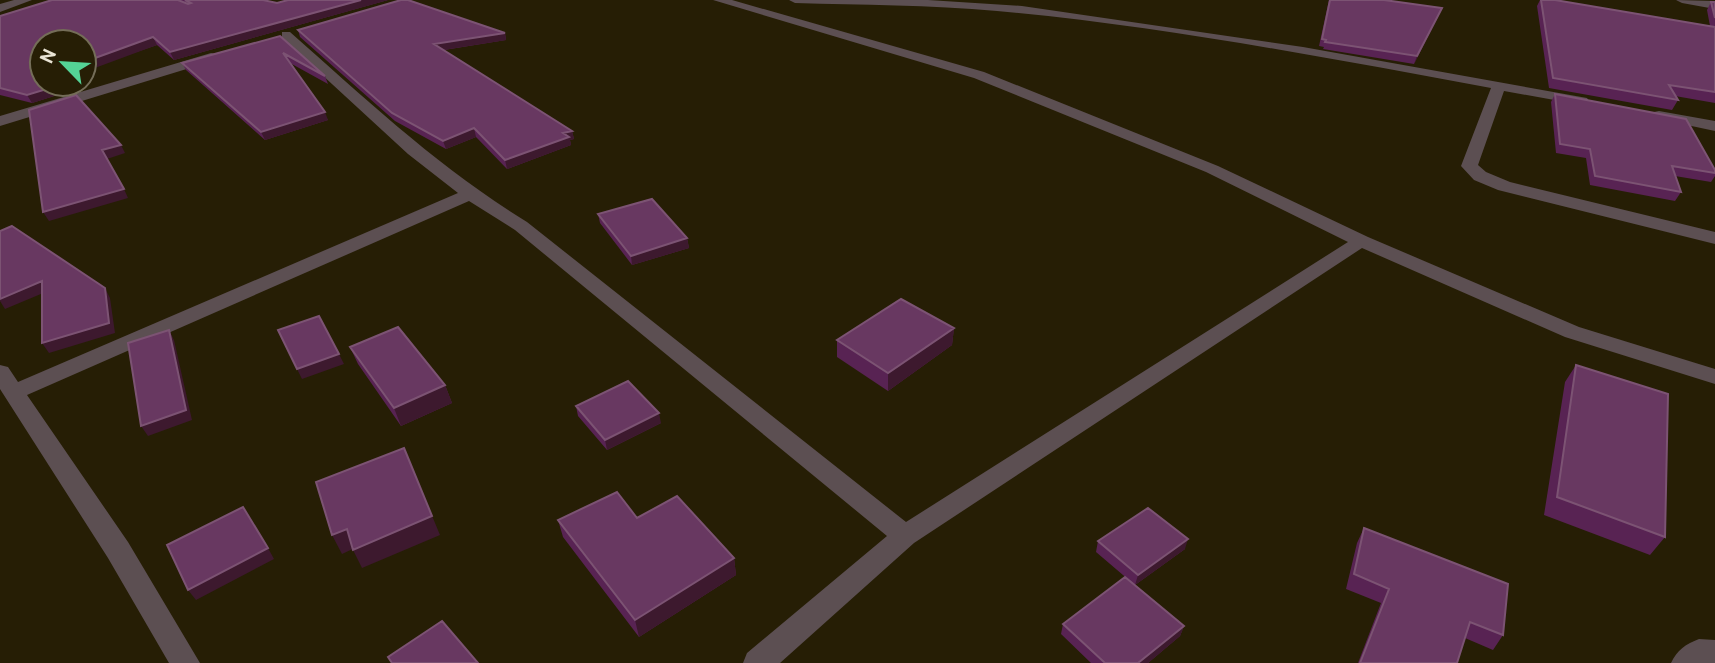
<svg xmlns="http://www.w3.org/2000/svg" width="1715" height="663" viewBox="0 0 1715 663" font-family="Overpass,sans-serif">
<rect width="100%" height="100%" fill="#261e05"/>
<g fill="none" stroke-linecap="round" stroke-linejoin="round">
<path fill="#5c4f52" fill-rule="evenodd" d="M14,0H32L0,12V4Z
M713,0H732L984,72L1218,166L1368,237L1579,327L1715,369V384L1565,337L1362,248L914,543L780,663H743L747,653L887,536L515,230L469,201L27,395L128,542L200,663H169L108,558L0,389V365L8,367L18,382L458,193L408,154L282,38V32H290C369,102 438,167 527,222L906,522L1348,242L1206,172L974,78Z
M789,0H928L1022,6L1303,47L1587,98L1589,101L1582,105L1504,91L1478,165L1486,172L1510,182L1715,232V244L1498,190L1474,180L1461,166L1491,88C1327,58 1163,26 997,11C930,5 862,5 795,3Z
M1676,0L1715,1V9L1682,3Z
M211,53L216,54V60L0,126V116Z
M1659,111L1715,121V131L1654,118L1652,115L1654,112Z
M1699,639L1715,640V663H1671C1677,650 1686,644 1699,639Z"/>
</g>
<path fill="#582353" d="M52,0H263L277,3L288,0H388L174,60L157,45L42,84H66L70,91L32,103L0,95V16Z
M1329,0H1384L1442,8L1414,64L1323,49L1324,47L1319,46Z
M1540,0H1555L1710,26L1707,10L1711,2H1715V103L1675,96L1678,100L1672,110L1549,88L1537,6Z
M298,30L505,33L506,40L444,50L572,131L574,139L570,140L571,145L507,169L476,137L446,149L395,121L300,37Z
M280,36L325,76L328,84L290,63L328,120L265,140L186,70L182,63Z
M1555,94L1715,170V176L1711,182L1675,176L1681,192L1675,201L1590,185L1586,158L1556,153L1551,102Z
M598,214L687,238L689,248L632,265L600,223Z
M954,328L952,345L888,391L837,357V340Z
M350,347L445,385L452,403L401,426L358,364Z
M1576,365L1665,537L1650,555L1544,515L1565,382Z
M576,406L661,423L607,450L578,416Z
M637,518L734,558L736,575L639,637L563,537L558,520Z
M1364,528L1503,635L1493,650L1465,638L1457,663H1358L1381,603L1346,589L1357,543Z
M1098,541L1185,549L1135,585L1184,626L1180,636L1148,663H1091L1061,634L1063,624L1130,581L1096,552Z"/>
<path fill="#3d192e" d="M361,0H388L174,60L170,52Z
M1442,8L1439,15L1414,64L1417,56Z
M505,33L506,40L437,51L434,44Z
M153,37L157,45L84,72V62Z
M63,84H66L70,91L32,103L27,95Z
M325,112L328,120L265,140L261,132Z
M474,128L476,137L446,149L443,141Z
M572,131L574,139L570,140L571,145L507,169L505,160L563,133Z
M121,145L125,153L107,159L102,150Z
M124,189L128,198L49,221L43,212Z
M687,238L689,248L632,265L631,256Z
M42,281L48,291L5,309L0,301V299Z
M105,288L110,298L115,333L49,353L42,343Z
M954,328L952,345L888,391V373Z
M169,330L174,340L192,420L148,436L141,426Z
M339,354L344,364L302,379L297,369Z
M445,385L452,403L401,426L394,408Z
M659,413L661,423L607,450L605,440Z
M404,448L440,535L362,568L353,550Z
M347,529L357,547L342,554L332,535Z
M1188,539L1185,549L1135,585L1138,575Z
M268,548L274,559L196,600L188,590Z
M734,558L736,575L639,637L635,620Z
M1184,626L1180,636L1148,663H1138Z"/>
<path fill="#683861" stroke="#7c5373" stroke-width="2" d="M52,0H178L188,4L191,3L185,0H263L277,3L288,0H361L170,52L153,37L84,62V42H42V84H63L27,95L0,88V16Z
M401,0H408L505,33L434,44L572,131L563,133L569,137L505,160L474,128L443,141L392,113L298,30Z
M1330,0H1384L1442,8L1417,56L1325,42L1326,40L1322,39Z
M1541,0H1555L1715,27V92L1669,85L1678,100L1553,78Z
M1711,2H1715V18Z
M280,36L325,76L283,53L325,112L261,132L182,63Z
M1555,94L1686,119L1715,170V173L1672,166L1681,192L1595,176L1590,149L1560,144Z
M76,95L121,145L102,150L124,189L43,212L29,110Z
M652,199L687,238L631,256L598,214Z
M12,226L105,288L109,323L42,343V281L0,299V231Z
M901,299L954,328L888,373L837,340Z
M319,316L339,354L297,369L278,330Z
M398,327L445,385L394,408L350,347Z
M169,330L186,410L141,426L128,343Z
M1576,365L1668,394L1665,537L1557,497Z
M628,381L659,413L605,440L576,406Z
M404,448L432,516L353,550L347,529L332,535L316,482Z
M617,492L637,518L677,496L734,558L635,620L558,520Z
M243,507L268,548L188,590L167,545Z
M1148,508L1188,539L1138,575L1098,541Z
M1364,528L1508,584L1503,635L1470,622L1457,663H1360L1389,589L1354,574Z
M1125,577L1184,626L1138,663H1105L1063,624Z
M442,621L478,663H392L388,657Z"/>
<g transform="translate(63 63) rotate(295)"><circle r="33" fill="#261e05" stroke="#746d58" stroke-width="2"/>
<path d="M0-5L12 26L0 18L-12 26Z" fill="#54d396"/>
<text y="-10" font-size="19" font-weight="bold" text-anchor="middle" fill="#e9e4d5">N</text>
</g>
</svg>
